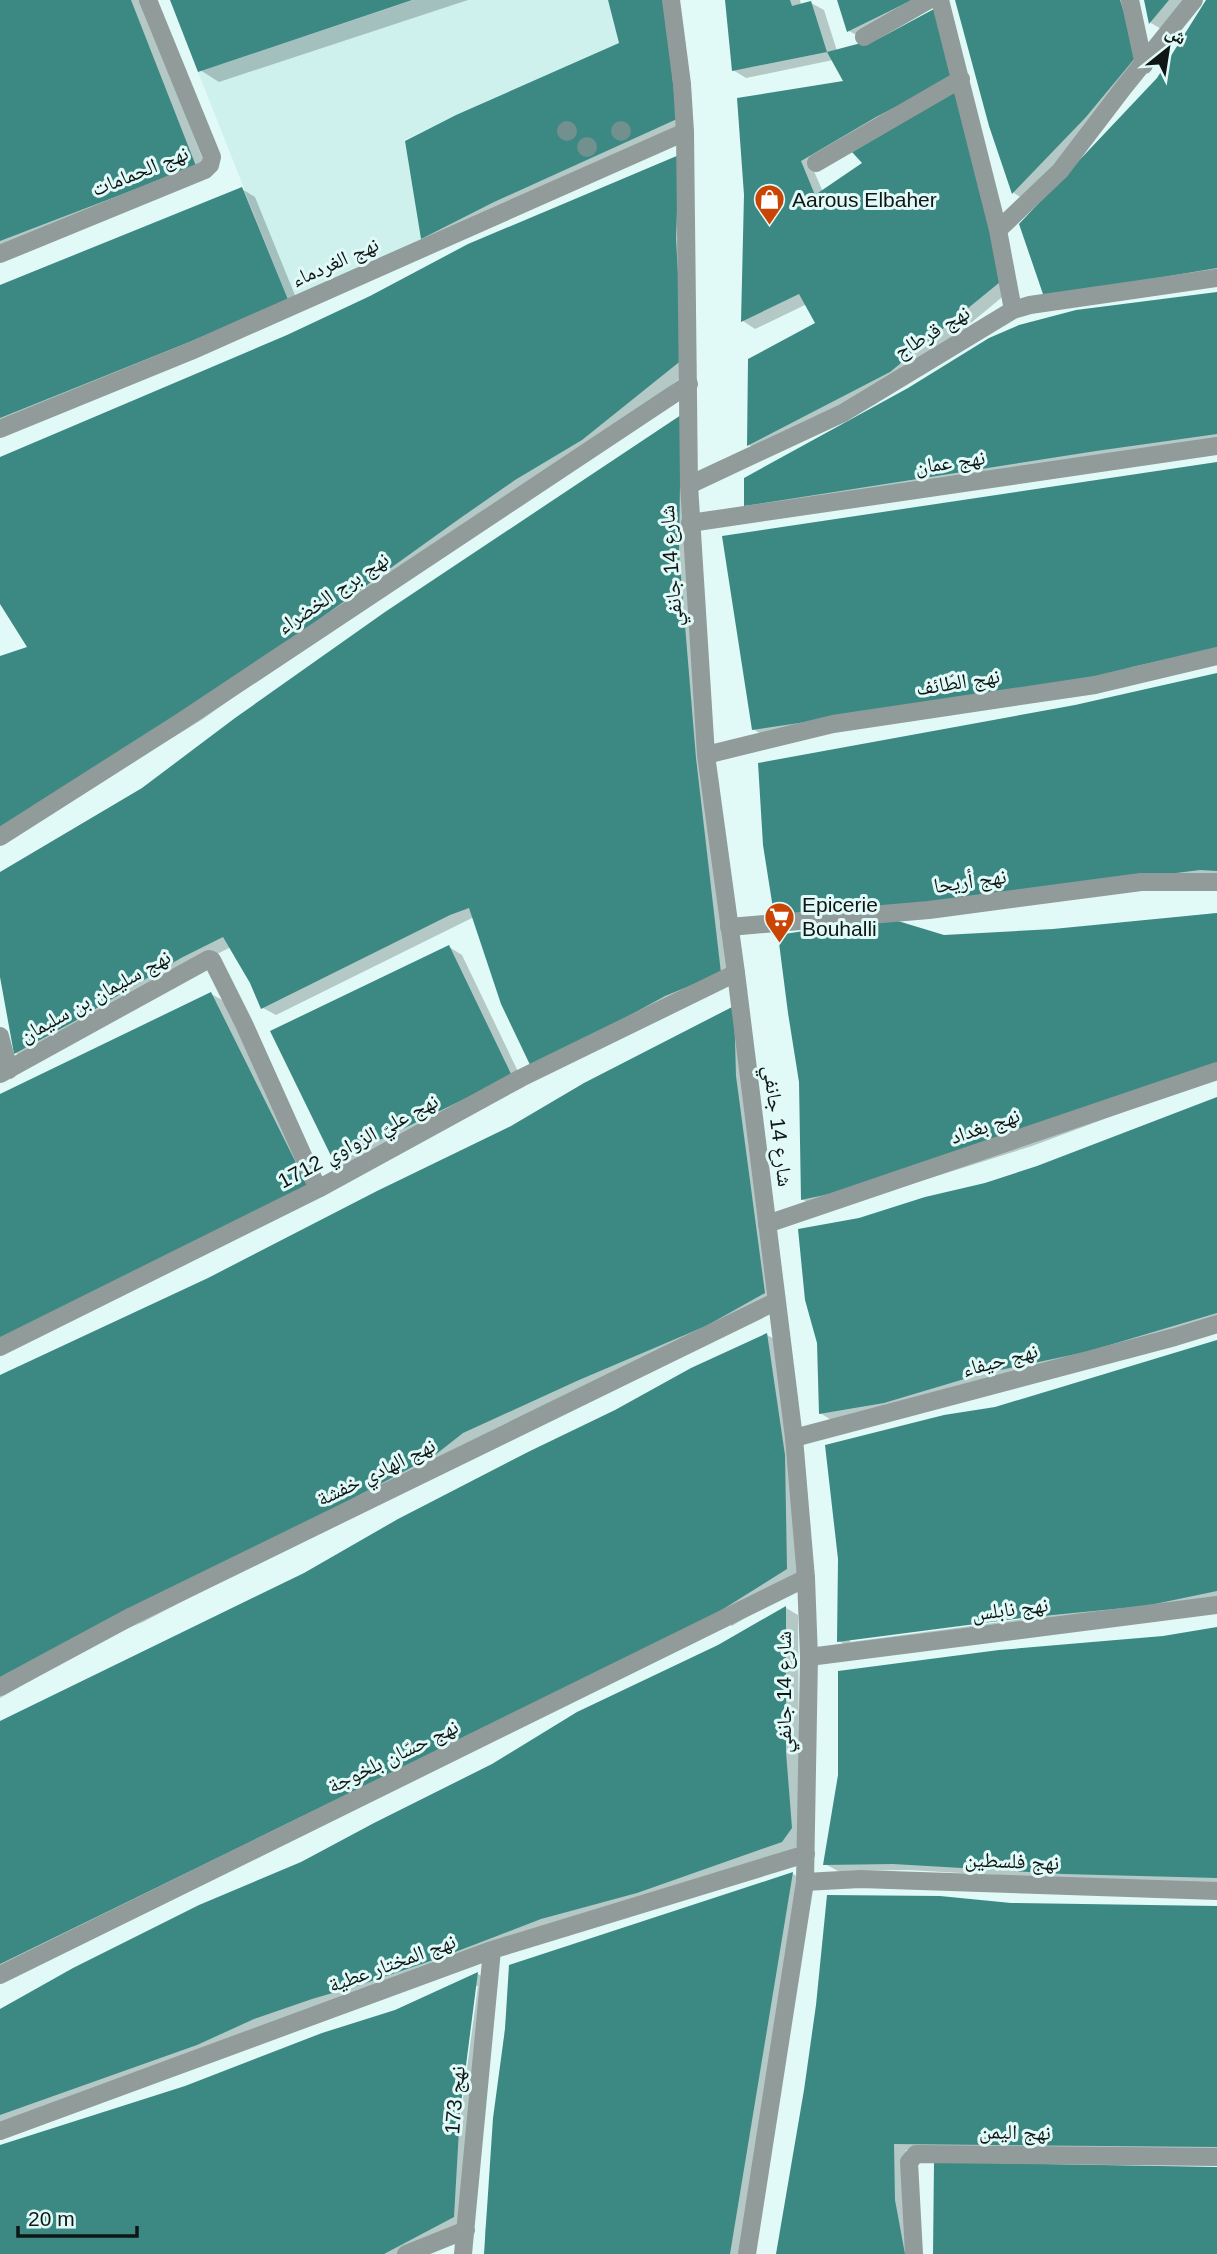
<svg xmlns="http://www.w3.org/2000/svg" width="1217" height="2254" viewBox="0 0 1217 2254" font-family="Arial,'Noto Naskh Arabic',sans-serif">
<rect width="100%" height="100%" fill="#e1faf7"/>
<path fill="#cef1ee" d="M414,0H608L619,43L456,115L405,140L421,239L289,302L198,72Z"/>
<path fill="#0003" fill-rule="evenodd" d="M0,0H141L208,173L0,253Z
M172,0H468L219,82L200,70Z
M610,0H675L689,126L435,246L422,238L621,44Z
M726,0H800L801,5L811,3L824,10L837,51L964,86L813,169L823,192L1012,289L903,379L762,453L749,445L750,360L818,323L807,304L755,329L743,321L745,195L845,83L833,60L746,78L733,70Z
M839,0H938L862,38L849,31Z
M958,0H1132L1145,50L1026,201L1014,193L991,126Z
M1146,0H1188L1163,30L1151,23Z
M1208,0H1217V280L1059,304L1159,79Z
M678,157L695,366L595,447L529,486L203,719L0,843V658L30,648L0,601V459L287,336Z
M242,189L255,197L301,310L0,431V287Z
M1217,293V442L758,512L745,505Z
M681,417L691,561L734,981L546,1075L474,917L276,1015L263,1008L251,983L231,947L195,965L28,1060L16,1053L0,967V874L143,789Z
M1217,464V657L766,737L753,729Z
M1217,675V876L944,911L1075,707Z
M1217,913V1077L1032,1146L886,1192L815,1207L802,1199L944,937L1053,931Z
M449,947L462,955L524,1084L349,1168L336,1161Z
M211,994L224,1001L321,1197L0,1096Z
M734,1008L778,1300L449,1462L143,1622L107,1637L0,1698V1377L208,1279L511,1128Z
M1217,1100V1323L833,1421L820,1413L859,1220L1037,1168Z
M767,1335L780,1342L806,1580L732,1626L722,1620L0,1978V1723L305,1574Z
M1217,1341V1600L851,1648L839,1641ZM1030,1615L1031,1618L850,1642V1638Z
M786,1608L798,1615L799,1760L805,1836L795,1849L0,2125V2011L302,1863L719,1647Z
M1217,1628V1885L1154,1884L908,1870L838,1871L825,1864L1163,1638Z
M793,1874L805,1881L743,2254H485V2233L511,1967Z
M1011,1905L1217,1907V2154L906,2150L907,2208L916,2254H778Z
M478,1974L491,1982L466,2225L412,2254H0V2147L186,2088L396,2011ZM475,1986H478L460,2121H457Z"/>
<path fill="#3c8984" d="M0,0H131L196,166L0,241Z
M170,0H412L198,72Z
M608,0H664L677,119L494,202L421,239L405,141L456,115L619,43Z
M725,0H790L792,6L811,1L827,52L732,71Z
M837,0H912L847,32Z
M955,0H1120L1133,41L1135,58L1086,117L1012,194L989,126Z
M1144,0H1169L1149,24Z
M1206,0H1217V268L1044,297L1019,224L1157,78Z
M934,9L952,78L876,117L801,161L815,195L862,163L852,152L955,92L984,191L1000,282L890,372L747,446L748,359L815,323L799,294L741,322L744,195L737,98L843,81L827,52L880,38Z
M679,155L676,239L683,359L582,440L515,480L459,519L190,712L0,827V656L27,647L0,604V457L287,335L370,296L468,244Z
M242,187L289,302L0,418V285Z
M1217,292V434L1096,451L744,506V478L908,388L989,338L1019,325L1076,310Z
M681,415L679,553L696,758L721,973L665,996L532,1069L501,1004L469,908L450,915L261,1009L250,983L223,937L181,958L75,1021L14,1054L0,977V872L142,788L235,718L385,612Z
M1217,462V648L1132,667L1095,679L752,730L722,536Z
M1217,673V871L1200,870L929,904L774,915L763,845L758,763L1075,705Z
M1217,913V1064L872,1185L801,1200L799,1082L788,1013L778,935L888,918L944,935L1053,929Z
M449,945L512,1076L334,1162L270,1031Z
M211,992L309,1189L0,1339V1094Z
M734,1006L736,1076L765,1293L706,1326L579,1380L463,1433L435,1455L0,1685V1375L208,1278L377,1191L511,1126L584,1083Z
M1217,1097V1313L1086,1352L981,1374L884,1403L819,1414L817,1343L805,1300L798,1229L859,1218L925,1197L985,1183L1037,1166Z
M767,1333L785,1455L787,1569L712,1616L0,1964V1721L304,1573L398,1519L530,1451L615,1410L691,1368Z
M1217,1340V1591L1145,1606L1022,1618L837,1642L838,1559L825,1445L944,1415L995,1407Z
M786,1606V1752L792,1828L782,1842L637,1893L541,1919L442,1957L360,1985L312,1999L254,2019L197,2045L0,2115V2009L73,1968L199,1905L301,1862L374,1823L492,1764L577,1712L718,1645Z
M1217,1627V1878L1063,1874L893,1864L823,1865L838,1775V1671L999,1650L1163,1636Z
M793,1872L730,2254H484L493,2118L505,2029L509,1965Z
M827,1895L940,1896L1011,1903L1217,1906V2147L894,2144L895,2200L905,2254H776L804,2090L816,2005Z
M478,1972L460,2112L454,2217L384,2254H0V2145L185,2086L322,2033L395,2010Z
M934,2162L1217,2167V2254H933Z"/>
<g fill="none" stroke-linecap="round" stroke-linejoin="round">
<path stroke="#919b9a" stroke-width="18" d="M940,0L998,230L1013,310
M1130,0L1144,65
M864,37L929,0
M816,163L961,79
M998,230L1060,171L1124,87L1194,0
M0,254L205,170L210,165L212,157L148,0
M0,429L191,351L685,132
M689,485L843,413L1013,310L1030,305L1217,278
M690,523L1217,446
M706,755L833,724L1095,685L1217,656
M0,837L182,721L689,384
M729,927L929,910L1141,882H1217
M0,1036L9,1070
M0,1074L209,959L212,960L244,1024L318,1189
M767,1224L1217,1071
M0,1347L318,1189L521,1078L736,973
M794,1438L1175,1337L1217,1324
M809,1657L1217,1605
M0,1687L132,1616L775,1302
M805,1882L860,1879L1217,1891
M0,1975L806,1578
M0,2131L492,1950L806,1854
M406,2254L466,2230
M463,2254L492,1950
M914,2254L909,2162L916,2154L1217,2157"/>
<path stroke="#919b9a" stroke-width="18" d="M671,0L682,84L685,132L689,485L706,755L736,973L794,1438L806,1578L809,1657L805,1882L747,2254"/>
</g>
<g fill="#71908e">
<circle cx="567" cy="131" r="10"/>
<circle cx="621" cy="131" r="10"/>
<circle cx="587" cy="147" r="10"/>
</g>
<defs>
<symbol id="shop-pin" viewBox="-11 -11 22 30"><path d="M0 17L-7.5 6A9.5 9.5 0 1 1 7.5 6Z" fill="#ca4404" stroke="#e1faf7"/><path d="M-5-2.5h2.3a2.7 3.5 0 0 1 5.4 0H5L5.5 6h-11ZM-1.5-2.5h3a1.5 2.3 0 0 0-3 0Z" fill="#fff"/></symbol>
<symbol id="supermarket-pin" viewBox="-11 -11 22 30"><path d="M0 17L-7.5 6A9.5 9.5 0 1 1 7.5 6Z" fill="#ca4404" stroke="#e1faf7"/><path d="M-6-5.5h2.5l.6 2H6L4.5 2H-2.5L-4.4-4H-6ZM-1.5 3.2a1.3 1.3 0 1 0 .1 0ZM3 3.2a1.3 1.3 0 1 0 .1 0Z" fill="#fff"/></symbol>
</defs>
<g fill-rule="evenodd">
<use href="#shop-pin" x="752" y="182" width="35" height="47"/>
<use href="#supermarket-pin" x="762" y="900" width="35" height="47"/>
</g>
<g text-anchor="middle" stroke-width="6" stroke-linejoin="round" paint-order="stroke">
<g font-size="21" fill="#0e1716" stroke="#e1faf7">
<text transform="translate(140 171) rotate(-22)" y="7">نهج الحمامات</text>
<text transform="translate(335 262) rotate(-24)" y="7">نهج الغردماء</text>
<text transform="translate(932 332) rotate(-31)" y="7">نهج قرطاج</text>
<text transform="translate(950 462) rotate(-8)" y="7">نهج عمان</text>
<text transform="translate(671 566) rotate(-94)" y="7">شارع 14 جانفي</text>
<text transform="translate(333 593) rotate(-34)" y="7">نهج برج الخضراء</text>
<text transform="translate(958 682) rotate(-9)" y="7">نهج الطّائف</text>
<text transform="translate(970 881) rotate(-8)" y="7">نهج أريحا</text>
<text transform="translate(95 996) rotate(-29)" y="7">نهج سليمان بن سليمان</text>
<text transform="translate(778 1126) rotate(83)" y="7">شارع 14 جانفي</text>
<text transform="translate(985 1126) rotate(-19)" y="7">نهج بغداد</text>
<text transform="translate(358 1141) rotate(-28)" y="7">نهج عليّ الزواوي 1712</text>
<text transform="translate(1000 1360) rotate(-15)" y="7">نهج حيفاء</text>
<text transform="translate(376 1472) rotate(-26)" y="7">نهج الهادي خفشة</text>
<text transform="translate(1010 1609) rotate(-7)" y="7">نهج نابلس</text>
<text transform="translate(784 1692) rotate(-90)" y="7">شارع 14 جانفي</text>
<text transform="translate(393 1756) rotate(-26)" y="7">نهج حسّان بلخوجة</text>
<text transform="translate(1012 1861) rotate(2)" y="7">نهج فلسطين</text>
<text transform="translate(392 1963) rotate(-20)" y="7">نهج المختار عطية</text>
<text transform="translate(455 2100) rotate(-85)" y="7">نهج 173</text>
<text transform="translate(1015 2132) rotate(1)" y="7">نهج اليمن</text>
</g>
<g font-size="21" fill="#0e1716" stroke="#e1faf7" text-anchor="start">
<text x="792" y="207">Aarous Elbaher</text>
<text x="802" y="912">Epicerie<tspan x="802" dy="24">Bouhalli</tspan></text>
</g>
</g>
<g transform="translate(1168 49) rotate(30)" stroke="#e1faf7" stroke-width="5" paint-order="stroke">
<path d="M0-5L12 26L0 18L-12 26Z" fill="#0e1716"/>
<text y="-10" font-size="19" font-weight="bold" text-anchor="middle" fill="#0e1716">ش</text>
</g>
<path d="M18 2226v10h119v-10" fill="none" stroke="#0e1716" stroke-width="3.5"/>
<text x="28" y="2226" font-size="21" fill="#0e1716" stroke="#e1faf7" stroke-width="5" paint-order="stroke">20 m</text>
</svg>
